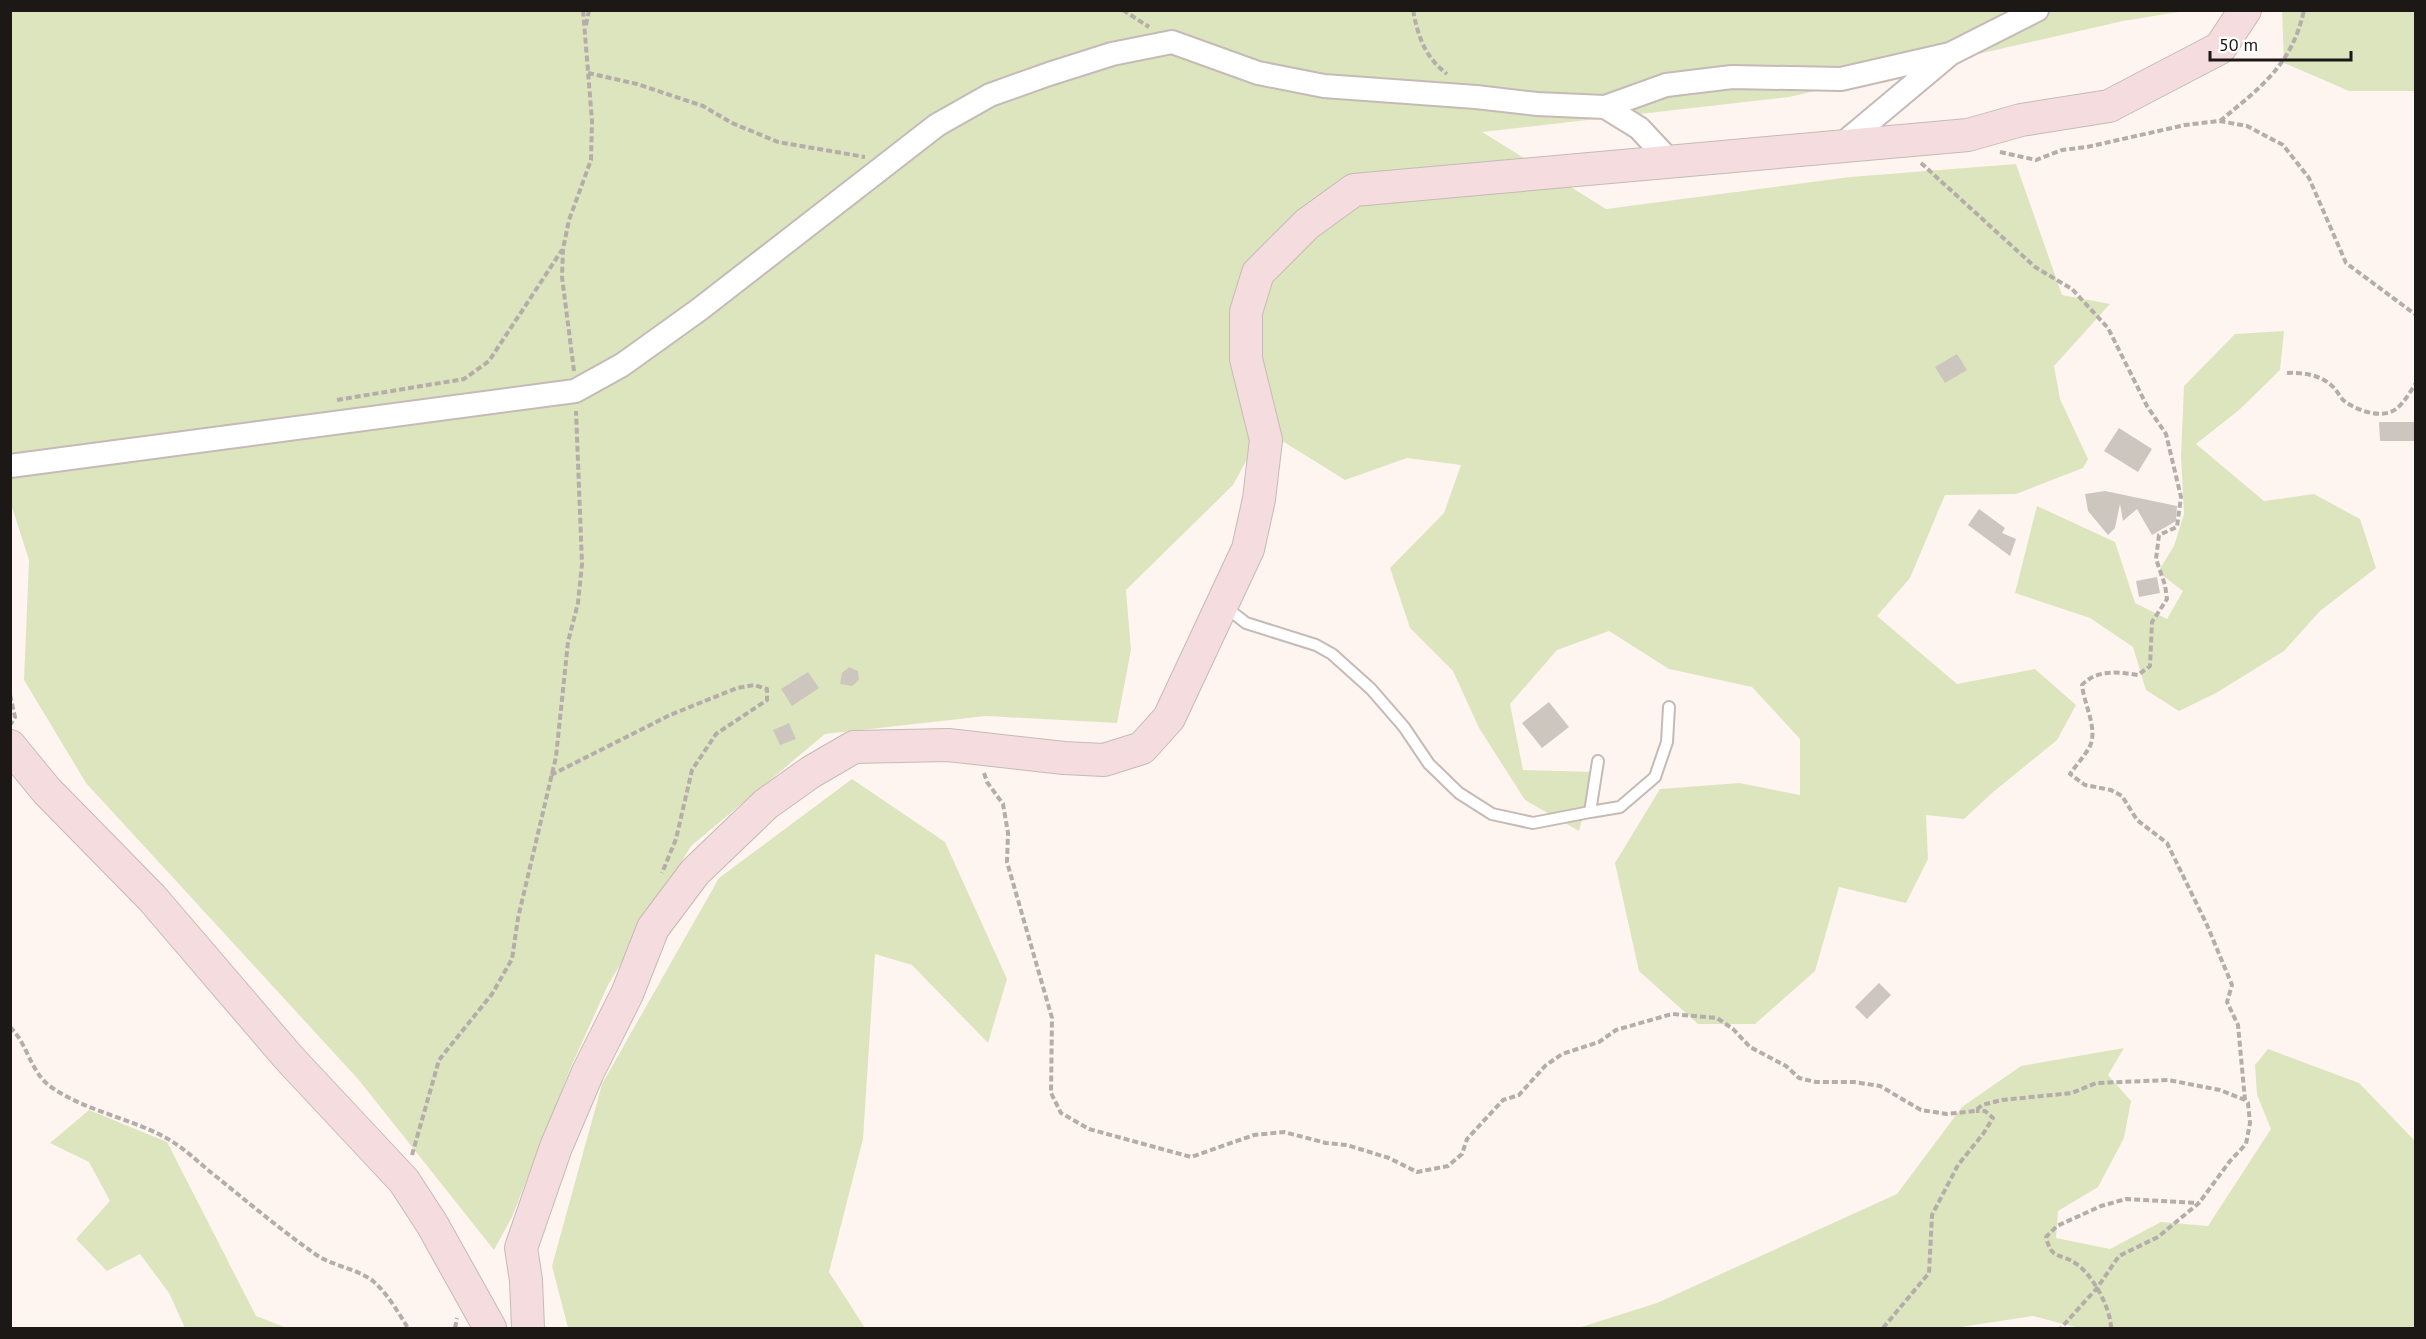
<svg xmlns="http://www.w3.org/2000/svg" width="2426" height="1339" viewBox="0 0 2426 1339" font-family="'PT Sans',sans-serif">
<rect width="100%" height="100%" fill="#fef5f1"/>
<path fill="#dde5be" d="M10,11H2185L2123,21L1789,97L1482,132L1606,209L1850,177L2016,164L2062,295L2110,304L2054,366L2060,399L2088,459L2083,468L2016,494L1945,495L1910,578L1877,616L1957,684L2035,669L2076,705L2057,740L1992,793L1964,819L1926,815L1928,859L1906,903L1839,887L1815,971L1755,1024H1698L1639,971L1615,863L1660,789L1739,783L1800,795V739L1752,687L1669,669L1609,631L1557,650L1510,704L1523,770L1594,772L1579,831L1525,800L1479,728L1453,671L1410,628L1390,568L1444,513L1461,465L1407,458L1345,480L1284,442L1251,452L1233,485L1126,590L1131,650L1117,723L986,716L825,734L691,846L608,985L570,1069L512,1217L494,1250L358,1079L86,783L24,680L29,560L10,501Z
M2282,11H2415V91H2349L2284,63Z
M2284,331L2280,370L2239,410L2196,444L2264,501L2314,494L2360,519L2376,568L2320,611L2284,651L2216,693L2179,711L2146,690L2133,647L2090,618L2015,593L2037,506L2115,542L2135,603L2167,619L2183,591L2158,572L2174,546L2184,514L2181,456L2184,386L2235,334Z
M852,779L945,842L1007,979L988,1043L912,965L875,954L863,1139L829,1272L865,1328H568L552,1266L602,1084L719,878Z
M2124,1048L2108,1075L2131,1101L2124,1138L2098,1187L2058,1211L2056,1238L2110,1249L2161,1222L2208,1226L2271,1129L2257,1095L2255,1065L2268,1049L2359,1083L2415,1141V1328H2079L2033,1316L1954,1328H1578L1657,1303L1897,1194L1962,1107L2021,1066Z
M89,1110L167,1142L256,1316L287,1328H185L169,1293L140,1254L107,1271L76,1239L110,1201L89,1162L50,1143Z"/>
<path fill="#cdc6be" d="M1957,354L1967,370L1945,383L1935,367Z
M2379,422H2415V441H2380Z
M2119,428L2152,449L2138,472L2104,451Z
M2105,491L2177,506L2176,521L2152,535L2137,509L2123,521L2120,504L2115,528L2108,535L2088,511L2085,494Z
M1979,509L2005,528L2002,533L2016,539L2010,556L1968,525Z
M2157,577L2160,593L2139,597L2136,581Z
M849,667L858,671L859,680L852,686L840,684L842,673Z
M808,672L819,688L792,706L781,689Z
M1549,702L1569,727L1542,748L1522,723Z
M789,723L796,739L780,745L773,730Z
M1879,983L1891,995L1867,1019L1855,1007Z"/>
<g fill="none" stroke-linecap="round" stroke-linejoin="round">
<defs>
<path id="lane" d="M1224,606L1246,623L1316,645L1332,654L1371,689L1404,727L1429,764L1459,793L1492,814L1533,823L1590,812L1598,761
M1590,812L1620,807L1655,777L1667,742L1669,707"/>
<path id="street" d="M1605,107L1639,128L1669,160
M1839,147L1950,54L2037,10
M10,466L575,391L622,365L700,309L937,125L990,95L1049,74L1112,54L1172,42L1258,73L1324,86L1476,97L1537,104L1605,107L1666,85L1732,77L1841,79L1950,54"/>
<path id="secondary" d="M10,746L47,791L152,898L289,1058L404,1181L432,1224L490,1328
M528,1328L526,1280L521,1248L556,1147L588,1072L627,994L653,928L695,872L766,804L811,772L854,747L948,745L1064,758L1104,760L1142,748L1169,718L1248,549L1259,499L1266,440L1246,359V312L1258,273L1307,224L1354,190L1968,135L2021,120L2109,106L2220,48L2245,10"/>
</defs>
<use href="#lane" stroke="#c5bab6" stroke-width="14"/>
<use href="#street" stroke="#c5bab6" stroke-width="26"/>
<use href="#secondary" stroke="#c5bab6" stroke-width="34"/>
<path stroke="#b4adaa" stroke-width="4" stroke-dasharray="6 3" stroke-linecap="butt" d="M1123,10L1149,27
M1413,10C1418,37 1425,57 1447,74
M586,25L589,10
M588,73L637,84L703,106L732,123L778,142L865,157
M2220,121C2261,87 2292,65 2304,10
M2000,152L2036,160L2062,150L2087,147L2185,125L2219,121L2247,126L2283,145L2309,178L2346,263L2416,315
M1921,163L2035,267L2072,289L2108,328L2147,406L2166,434L2181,497L2177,527L2159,535L2156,559L2165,585L2167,599L2152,622L2150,666L2138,675C2118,672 2097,669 2082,685C2084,704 2098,729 2090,746C2085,756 2076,765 2070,774L2085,785L2111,790L2122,796L2137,820L2167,843L2207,925L2232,985L2227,1002L2238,1025L2245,1100
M574,371L562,277L563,249L569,220L591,160L592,121L583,10
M2287,373C2302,372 2320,375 2331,385C2336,389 2339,395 2343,400C2355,410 2382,420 2396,409C2404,403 2410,392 2416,383
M337,400L464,379L489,361L562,250
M10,695L15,717L11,724
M984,773L987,782L1003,804L1008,833L1007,862L1052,1018L1051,1093L1061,1113L1089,1129L1191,1157L1254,1135L1284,1132L1326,1143L1347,1145L1389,1158L1417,1172L1448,1166L1462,1154L1467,1139L1503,1100L1519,1095L1545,1066L1562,1054L1599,1042L1616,1030L1672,1014L1717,1018L1733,1029L1750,1047L1786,1066L1799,1078L1816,1082H1854L1880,1086L1921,1110L1947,1114L1975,1111L1982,1105L2002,1100L2072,1093L2096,1083L2168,1080L2220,1090L2245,1100L2248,1103L2250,1123L2246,1144L2230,1161L2199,1203L2158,1237L2119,1256L2097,1288L2061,1328
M551,775L670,715L737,688L754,685L767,689V700L716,734L692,770L676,839L662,873
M10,1027C28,1044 30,1072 51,1087C85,1111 131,1118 168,1139C187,1150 201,1165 218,1178C250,1204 281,1230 315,1254C332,1266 356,1268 373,1281C387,1293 398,1312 408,1328
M412,1155L439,1060L492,994L512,959L518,918L556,757L568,642L578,603L582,564L576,411
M455,1328L457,1318
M1883,1328L1929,1273L1932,1215L1958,1165L1983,1134L1993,1118L1985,1111H1976
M2111,1328C2111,1309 2092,1273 2075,1263C2059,1252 2052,1261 2046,1237L2057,1226L2101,1206L2126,1199L2199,1203"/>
<use href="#lane" stroke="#fff" stroke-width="10"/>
<use href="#street" stroke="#fff" stroke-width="22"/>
<use href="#secondary" stroke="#f5dcde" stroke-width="32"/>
</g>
<rect width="2426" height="1339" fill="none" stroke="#1b1816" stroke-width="24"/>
<path d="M2210 51v9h141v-9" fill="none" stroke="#1b1816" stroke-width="3"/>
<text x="2219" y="51" font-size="18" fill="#1b1816" stroke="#ffffff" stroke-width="4.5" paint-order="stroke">50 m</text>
</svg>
